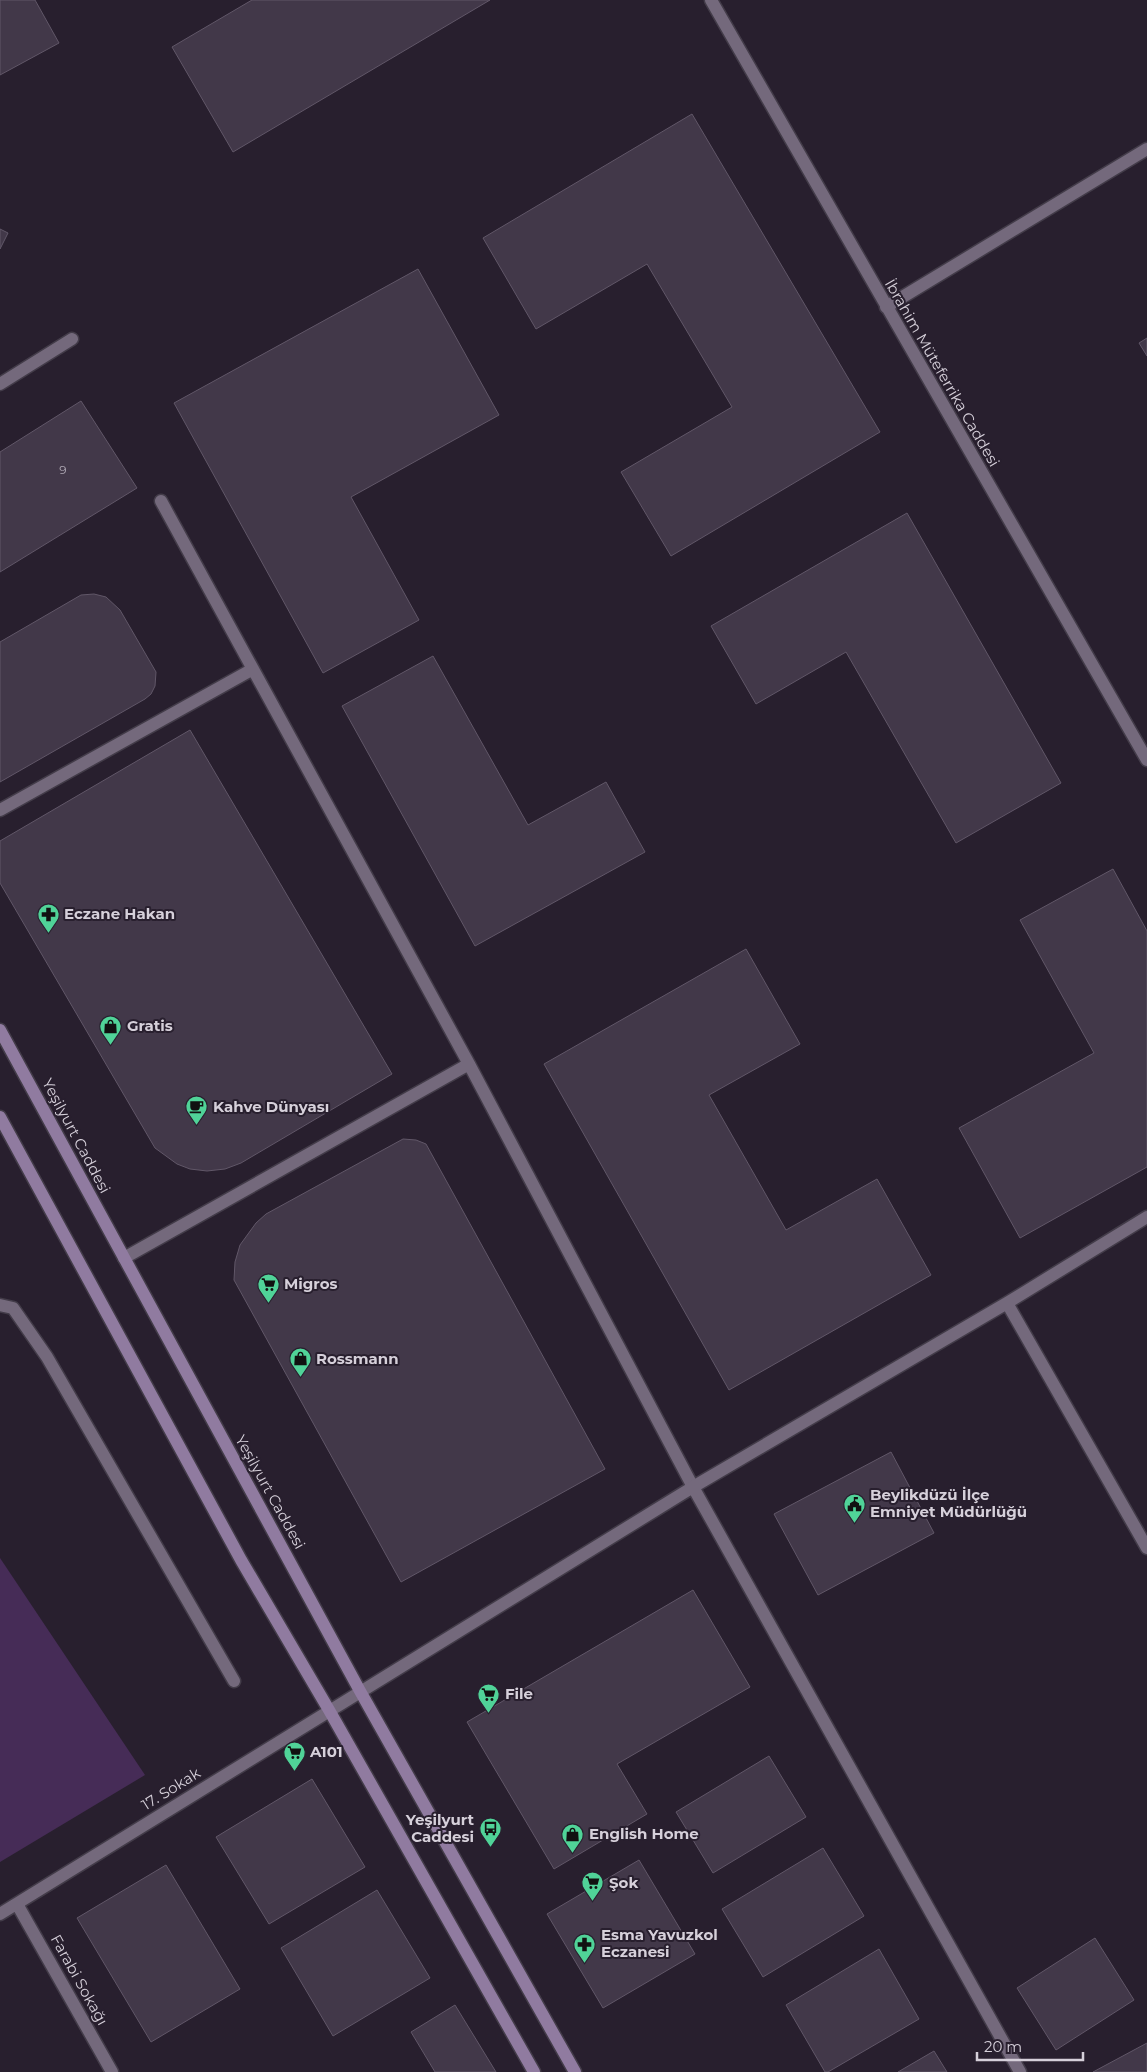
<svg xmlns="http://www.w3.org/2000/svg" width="1147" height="2072" viewBox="0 0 1147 2072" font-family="Montserrat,sans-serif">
<rect width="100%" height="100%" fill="#281f2e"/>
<path fill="#462c57" d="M0,1558L145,1775L0,1862Z"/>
<path fill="#423849" stroke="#615768" d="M0,0H35L59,43L0,75Z
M252,0H490L233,152L172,47Z
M692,114L880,432L671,556L621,472L732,407L647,264L536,329L483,238Z
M0,229L8,233L0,249Z
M418,269L499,415L351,497L419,620L323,673L174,403Z
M1147,338V356L1139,343Z
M81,401L137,488L0,572V452Z
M907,513L1061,783L956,843L846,652L756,704L711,626Z
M94,594L106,597L120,610L156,672L155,686L151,694L145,699L0,782V642L81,595Z
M433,656L528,825L606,782L645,852L475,946L342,706Z
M190,730L392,1074L241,1163L225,1169L207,1171L190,1169L177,1164L155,1148L0,883V841Z
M1113,869L1147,931V1167L1020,1238L959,1128L1094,1053L1020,920Z
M746,949L800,1044L709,1095L786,1230L877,1179L931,1275L729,1390L544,1064Z
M403,1139L416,1140L426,1144L605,1469L401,1582L234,1280L235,1262L240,1245L256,1223L266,1214Z
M891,1452L934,1533L818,1595L774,1514Z
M693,1590L750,1687L617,1764L647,1814L554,1869L467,1722Z
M769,1756L806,1817L713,1873L676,1812Z
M312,1779L365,1867L269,1924L216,1837Z
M823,1848L864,1916L763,1977L722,1909Z
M639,1860L695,1954L603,2008L547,1914Z
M166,1865L240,1989L151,2042L77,1918Z
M377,1890L430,1978L333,2036L281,1948Z
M1095,1938L1134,2000L1056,2050L1017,1988Z
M879,1949L919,2019L828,2072H825L786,2005Z
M455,2005L496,2072H435L411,2032Z
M1147,2043V2072H1093Z
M934,2051L947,2072H898Z"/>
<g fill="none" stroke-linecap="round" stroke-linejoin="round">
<defs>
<path id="service" d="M0,384L72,339
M161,501L469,1064L693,1487
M0,810L253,669
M124,1258L469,1064"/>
<path id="minor" d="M886,307L1147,149
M1007,1303L1147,1548
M0,1305L13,1308L47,1357L234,1681
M693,1487L1020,2072
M17,1904L112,2072
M0,1914L693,1487L1007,1303L1147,1217"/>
<path id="tertiary" d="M711,0L1147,760"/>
<path id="secondary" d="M0,1030L360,1691L575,2072
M0,1117L241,1560L329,1710L534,2072"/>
</defs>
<use href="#service" stroke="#433c49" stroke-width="15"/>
<use href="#minor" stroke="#433c49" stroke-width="15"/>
<use href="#tertiary" stroke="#433c49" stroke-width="15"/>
<use href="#secondary" stroke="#433c49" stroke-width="15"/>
<use href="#service" stroke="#74697c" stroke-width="12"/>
<use href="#minor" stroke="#74697c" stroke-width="12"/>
<use href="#tertiary" stroke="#74697c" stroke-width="12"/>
<use href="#secondary" stroke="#907ba0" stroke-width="12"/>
</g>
<defs>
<symbol id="pharmacy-pin" viewBox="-11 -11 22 30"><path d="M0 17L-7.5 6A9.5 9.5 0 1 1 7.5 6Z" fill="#50d398" stroke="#281f2e"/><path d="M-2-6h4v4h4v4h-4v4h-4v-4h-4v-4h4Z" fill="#111"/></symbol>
<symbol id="shop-pin" viewBox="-11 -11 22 30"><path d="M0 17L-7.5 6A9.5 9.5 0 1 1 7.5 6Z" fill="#50d398" stroke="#281f2e"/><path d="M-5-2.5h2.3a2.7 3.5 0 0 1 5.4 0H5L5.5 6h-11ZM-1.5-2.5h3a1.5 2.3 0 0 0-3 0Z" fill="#111"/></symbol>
<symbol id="cafe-pin" viewBox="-11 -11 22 30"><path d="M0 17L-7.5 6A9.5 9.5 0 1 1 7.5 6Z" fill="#50d398" stroke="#281f2e"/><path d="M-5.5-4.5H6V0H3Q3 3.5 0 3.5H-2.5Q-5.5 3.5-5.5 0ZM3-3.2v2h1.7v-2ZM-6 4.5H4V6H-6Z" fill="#111"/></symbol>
<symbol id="supermarket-pin" viewBox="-11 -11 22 30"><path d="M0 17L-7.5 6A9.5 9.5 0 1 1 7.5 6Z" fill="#50d398" stroke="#281f2e"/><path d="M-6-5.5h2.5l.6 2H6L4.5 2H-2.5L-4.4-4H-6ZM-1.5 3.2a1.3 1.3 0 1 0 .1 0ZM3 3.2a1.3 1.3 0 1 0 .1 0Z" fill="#111"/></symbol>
<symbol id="civic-pin" viewBox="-11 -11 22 30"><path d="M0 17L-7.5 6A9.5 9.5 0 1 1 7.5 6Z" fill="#50d398" stroke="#281f2e"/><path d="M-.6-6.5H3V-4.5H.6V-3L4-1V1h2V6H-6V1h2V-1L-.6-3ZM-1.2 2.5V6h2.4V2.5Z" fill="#111"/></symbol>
<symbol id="bus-pin" viewBox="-11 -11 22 30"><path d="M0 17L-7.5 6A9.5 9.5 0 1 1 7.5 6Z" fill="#50d398" stroke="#281f2e"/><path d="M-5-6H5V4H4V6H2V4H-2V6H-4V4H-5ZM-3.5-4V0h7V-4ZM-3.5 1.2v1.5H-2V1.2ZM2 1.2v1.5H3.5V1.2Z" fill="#111"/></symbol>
</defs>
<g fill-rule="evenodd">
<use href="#pharmacy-pin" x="36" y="902" width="25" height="34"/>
<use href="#shop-pin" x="98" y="1014" width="25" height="34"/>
<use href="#cafe-pin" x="184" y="1094" width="25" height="34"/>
<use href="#supermarket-pin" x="256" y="1272" width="25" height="34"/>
<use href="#shop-pin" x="288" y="1346" width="25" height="34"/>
<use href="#civic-pin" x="842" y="1492" width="25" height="34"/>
<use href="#supermarket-pin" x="476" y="1682" width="25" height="34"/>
<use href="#supermarket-pin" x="282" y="1740" width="25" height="34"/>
<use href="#bus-pin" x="478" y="1816" width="25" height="34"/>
<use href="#shop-pin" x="560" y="1822" width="25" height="34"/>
<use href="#supermarket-pin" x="580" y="1870" width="25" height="34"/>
<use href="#pharmacy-pin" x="572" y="1932" width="25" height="34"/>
</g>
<g text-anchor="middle" stroke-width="4" stroke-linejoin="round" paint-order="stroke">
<g font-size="12" fill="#b1aab6">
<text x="63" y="474">9</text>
</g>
<g font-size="15" fill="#d6d0da" stroke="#281f2e">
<text transform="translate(942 373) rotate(60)" y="5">İbrahim Müteferrika Caddesi</text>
<text transform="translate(76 1136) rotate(62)" y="5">Yeşilyurt Caddesi</text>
<text transform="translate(270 1492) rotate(61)" y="5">Yeşilyurt Caddesi</text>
<text transform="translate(171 1789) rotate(-32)" y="5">17. Sokak</text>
<text transform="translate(79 1980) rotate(61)" y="5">Farabi Sokağı</text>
</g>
<g font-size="15" font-weight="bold" fill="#d6d0da" stroke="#281f2e" text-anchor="start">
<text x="64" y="919">Eczane Hakan</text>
<text x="127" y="1031">Gratis</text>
<text x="213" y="1112">Kahve Dünyası</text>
<text x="284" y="1289">Migros</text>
<text x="316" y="1364">Rossmann</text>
<text x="870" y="1500">Beylikdüzü İlçe<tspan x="870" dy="17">Emniyet Müdürlüğü</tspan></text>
<text x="505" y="1699">File</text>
<text x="310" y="1757">A101</text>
<text x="474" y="1825" text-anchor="end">Yeşilyurt<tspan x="474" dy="17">Caddesi</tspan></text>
<text x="589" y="1839">English Home</text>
<text x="609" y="1888">Şok</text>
<text x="601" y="1940">Esma Yavuzkol<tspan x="601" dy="17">Eczanesi</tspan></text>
</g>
</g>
<path d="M977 2052v8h106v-8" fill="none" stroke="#d6d0da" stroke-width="2.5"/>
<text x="984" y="2052" font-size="15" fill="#d6d0da" stroke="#281f2e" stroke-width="4" paint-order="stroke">20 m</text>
</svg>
